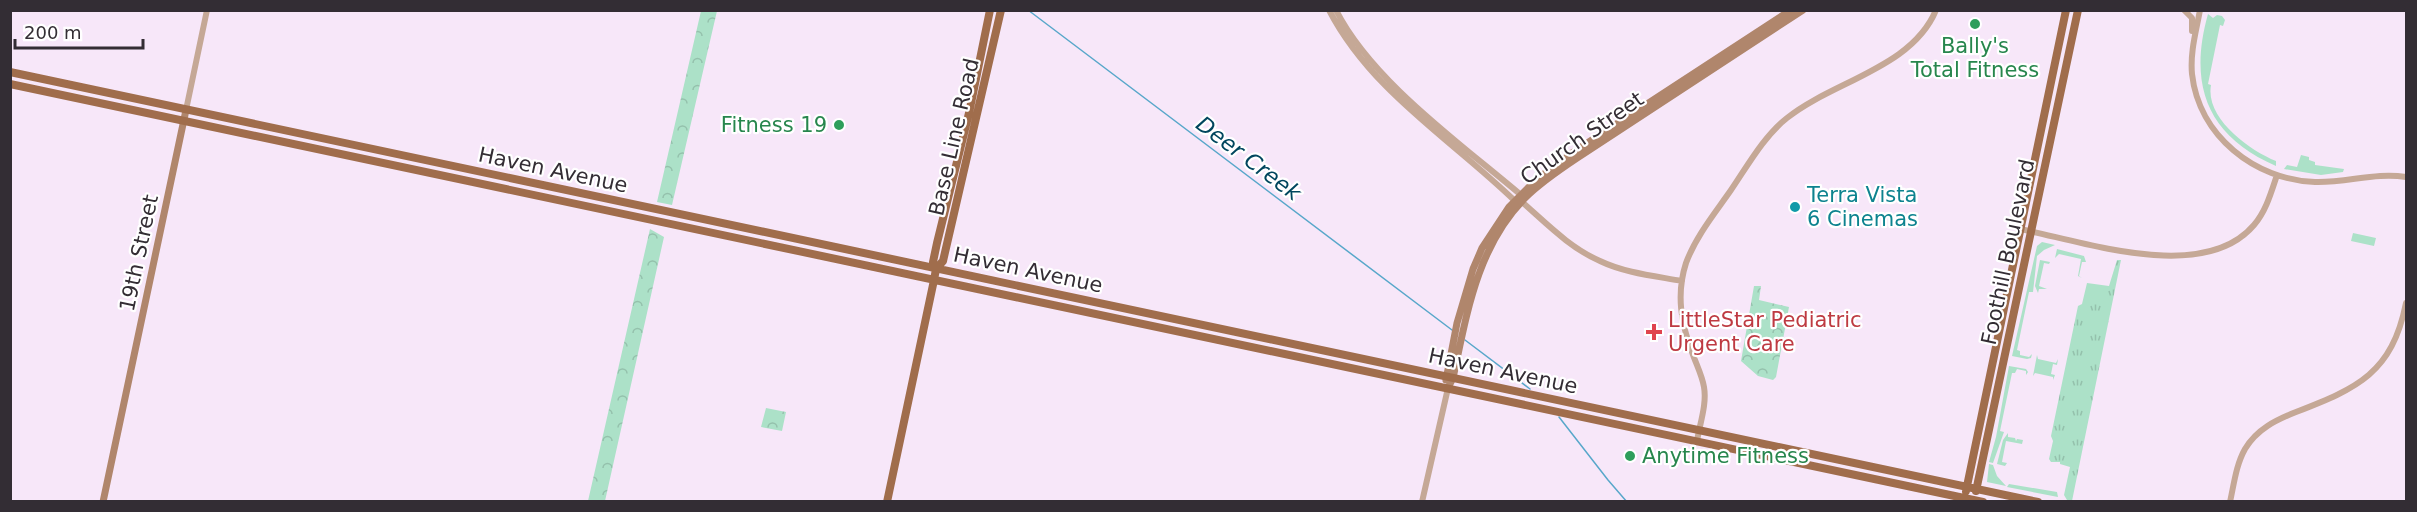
<svg xmlns="http://www.w3.org/2000/svg" width="2417" height="512" viewBox="0 0 2417 512" font-family="'DejaVu Sans',sans-serif">
<defs>
<pattern id="grass-tufts" width="24" height="20" patternUnits="userSpaceOnUse" patternTransform="scale(1.5)"><rect width="24" height="20" fill="#ace1c8"/><path d="M3 7l-1-3M5 7V3M7 7l1-3M15 17l-1-3M17 17v-4M19 17l1-3" fill="none" stroke="#94c1ac"/></pattern>
<pattern id="park-crowns" width="20" height="18" patternUnits="userSpaceOnUse" patternTransform="scale(1.5)"><rect width="20" height="18" fill="#ace1c8"/><path d="M2 6a3 3 0 1 1 6 0M12 15a3 3 0 1 1 6 0" fill="none" stroke="#94c1ac"/></pattern>
</defs>
<rect width="100%" height="100%" fill="#f7e7f9"/>
<path fill="url(#grass-tufts)" d="M2117,260H2121L2072,501L2067,500L2064,495L2070,467L2060,464V462H2051L2049,459L2053,441L2051,436L2078,306L2082,304L2087,283L2109,286Z"/>
<path fill="url(#park-crowns)" d="M701,11H717L672,205L657,202Z
M650,229L664,237L605,501H588Z
M1754,286H1761L1759,300L1789,307L1776,377L1773,380L1758,376L1741,361Z
M766,408L786,412L782,431L761,427Z"/>
<path fill="#ace1c8" d="M2208,14L2213,18L2217,15L2222,16L2225,20L2223,26L2220,25L2208,84L2211,85C2205,118 2249,150 2276,161V166C2207,136 2188,85 2208,14Z
M2301,155L2309,157V160L2315,162V165L2344,169L2343,172L2321,175L2284,169L2287,165L2297,167Z
M2353,233L2376,238L2374,246L2351,241Z
M2042,242L2055,245L2044,250L2037,256L2033,292H2029L2017,350L2020,351V355L2029,357L2032,354L2031,358L2027,359L2012,356L2037,246Z
M2057,249L2084,256L2086,262H2082L2079,276L2082,278L2078,276L2081,259L2059,254L2055,258Z
M2040,260L2050,262L2049,264L2044,263L2039,286L2047,289H2039L2038,293L2035,286Z
M2037,355L2038,359L2056,363L2058,359L2057,365L2053,364L2051,374L2055,375L2053,380V377L2035,373L2033,376Z
M2009,366L2026,369L2028,372L2026,375V371L2017,369L2015,373H2012L2000,431L2004,432L1993,463L1989,462L1996,437Z
M2008,433V437L2015,438L2016,441L2017,439L2023,440L2024,436L2022,444L2006,441L2002,462L2007,463L2005,466L1997,464L2003,440Z
M1989,464L1993,465L1997,476L2006,486L1987,482Z
M2009,484L2057,492L2058,497L2007,487Z"/>
<g fill="none" stroke-linecap="round" stroke-linejoin="round">
<path stroke="#58a7ca" stroke-width="1.5" d="M1028,10L1452,330
M1465,340L1530,389
M1559,417L1608,480L1627,502"/>
<path stroke="#c5a896" stroke-width="6" d="M1329,10C1371,91 1451,139 1515,201L1522,202C1546,223 1570,248 1600,261C1625,273 1655,276 1682,281
M1336,10C1372,81 1460,143 1521,195V199
M2184,10L2192,18V31
M2200,10C2196,32 2190,52 2192,74C2199,136 2255,180 2315,182C2347,183 2375,172 2406,177
M186,110L207,10
M2020,229C2085,242 2204,284 2254,225C2266,211 2271,193 2277,175
M1697,441C1700,423 1707,404 1704,387C1702,375 1696,364 1692,352C1681,323 1676,294 1686,263C1696,236 1715,213 1731,190C1748,165 1764,136 1787,118C1833,81 1912,68 1936,10
M1422,502L1448,388
M2230,502C2234,484 2236,465 2245,449C2257,429 2276,420 2296,412C2358,388 2392,373 2406,303"/>
<path stroke="#b0866c" stroke-width="7" d="M1446,380L1457,323L1473,269L1482,248L1509,207L1537,179L1572,153L1791,10
M1448,388L1453,378C1467,313 1477,246 1526,197C1541,182 1559,170 1577,158L1803,10
M103,502L186,110"/>
<path stroke="#a06d4c" stroke-width="8" d="M10,72L2038,502
M10,84L1983,502
M936,269L933,262L937,243L969,113L990,10
M1966,491L2066,10
M1976,491L2078,10
M887,502L934,280L936,269L943,261L1001,10"/>
</g>
<g fill="#2e9e5b" stroke="#fff" stroke-width="2">
<circle cx="1975" cy="24" r="6"/>
<circle cx="839" cy="125" r="6"/>
<circle cx="1630" cy="456" r="6"/>
</g>
<circle fill="#0f9aa8" stroke="#fff" stroke-width="2" cx="1795" cy="207" r="6"/>
<path fill="#e0444e" stroke="#fff" stroke-width="2" d="M1651 323h6v6h6v6h-6v6h-6v-6h-6v-6h6z"/>
<g text-anchor="middle" stroke-width="4.5" stroke-linejoin="round" paint-order="stroke">
<g font-size="21" fill="#27864d" stroke="#fff">
<text x="1975" y="53">Bally's<tspan x="1975" dy="24">Total Fitness</tspan></text>
<text x="827" y="132" text-anchor="end">Fitness 19</text>
<text x="1642" y="463" text-anchor="start">Anytime Fitness</text>
</g>
<g font-size="21" fill="#332d34" stroke="#fff">
<text transform="translate(954 137) rotate(-77)" y="7">Base Line Road</text>
<text transform="translate(1582 138) rotate(-35)" y="7">Church Street</text>
<text transform="translate(553 170) rotate(12)" y="7">Haven Avenue</text>
<text transform="translate(2008 252) rotate(-78)" y="7">Foothill Boulevard</text>
<text transform="translate(139 253) rotate(-78)" y="7">19th Street</text>
<text transform="translate(1028 270) rotate(12)" y="7">Haven Avenue</text>
<text transform="translate(1503 371) rotate(12)" y="7">Haven Avenue</text>
</g>
<g font-size="21" fill="#0d838f" stroke="#fff" text-anchor="start">
<text x="1807" y="202">Terra Vista<tspan x="1807" dy="24">6 Cinemas</tspan></text>
</g>
<g font-size="21" fill="#be3a42" stroke="#fff" text-anchor="start">
<text x="1668" y="327">LittleStar Pediatric<tspan x="1668" dy="24">Urgent Care</tspan></text>
</g>
<g font-size="22" font-style="italic" fill="#00465e" stroke="#fff">
<text transform="translate(1249 158) rotate(37)" y="8">Deer Creek</text>
</g>
</g>
<rect width="2417" height="512" fill="none" stroke="#332d34" stroke-width="24"/>
<path d="M15 39v9h128v-9" fill="none" stroke="#332d34" stroke-width="3"/>
<text x="24" y="39" font-size="18" fill="#332d34" stroke="#ffffff" stroke-width="4.5" paint-order="stroke">200 m</text>
</svg>
